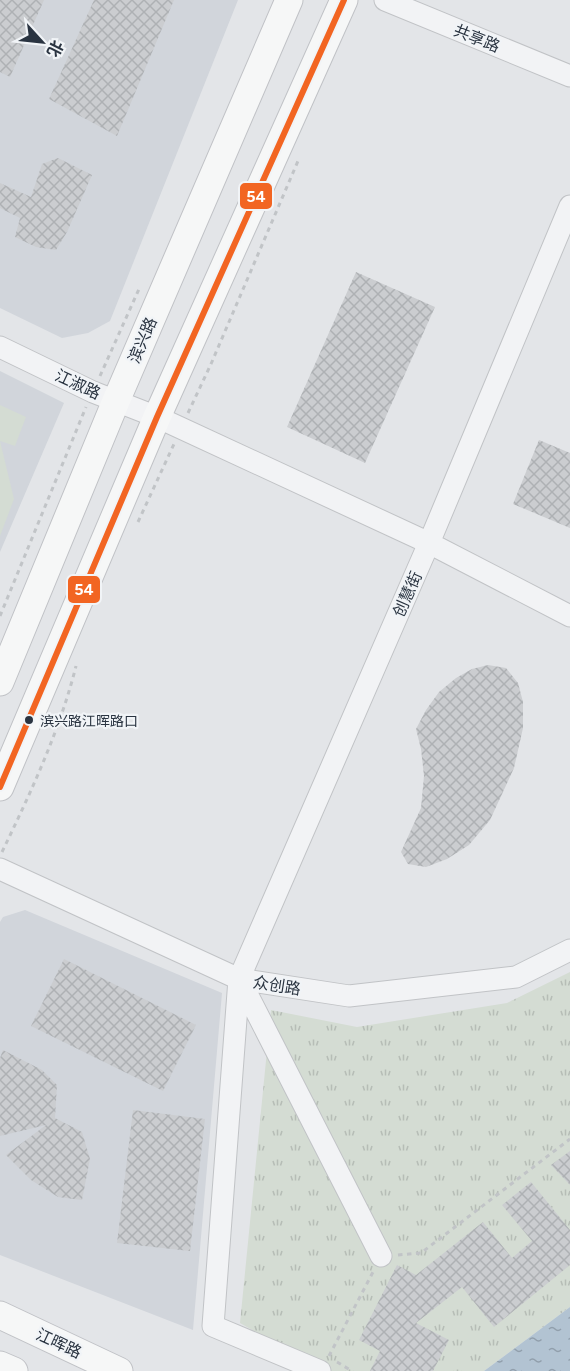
<svg xmlns="http://www.w3.org/2000/svg" width="570" height="1371" viewBox="0 0 570 1371" font-family="Figtree,'Noto Sans SC',sans-serif">
<defs>
<pattern id="grass-tufts" width="24" height="20" patternUnits="userSpaceOnUse" patternTransform="scale(1.5)"><rect width="24" height="20" fill="#d4dcd3"/><path d="M3 7l-1-3M5 7V3M7 7l1-3M15 17l-1-3M17 17v-4M19 17l1-3" fill="none" stroke="#b6bdb6"/></pattern>
<pattern id="water-ripples" width="26" height="14" patternUnits="userSpaceOnUse" patternTransform="scale(1.5)"><rect width="26" height="14" fill="#b2c3d2"/><path d="M2 4q2-2 4 0t4 0M15 11q2-2 4 0t4 0" fill="none" stroke="#919fac"/></pattern>
<pattern id="building-cross-hatch" width="8" height="8" patternUnits="userSpaceOnUse" patternTransform="scale(1.5)"><rect width="8" height="8" fill="#cbcdd0"/><path d="M0 0l8 8M0 8l8-8" fill="none" stroke="#aeb1b4"/></pattern>
</defs>
<rect width="100%" height="100%" fill="#e3e5e8"/>
<path fill="#d1d5db" d="M0,0H238L110,321L88,333L62,338L0,308Z
M0,371L64,403L0,552Z
M25,910L222,993L193,1330L0,1255V922L3,917Z"/>
<path fill="url(#grass-tufts)" d="M570,972V1307L484,1371H324L240,1323L271,1010L357,1027L507,1003Z"/>
<path fill="#d4dcd3" d="M0,405L26,417L15,446L0,441L14,499L0,536Z"/>
<path fill="url(#water-ripples)" d="M570,1307V1371H484Z"/>
<path fill="url(#building-cross-hatch)" d="M0,0H44L10,77L0,72Z
M94,0H174L117,136L49,99Z
M58,158L92,175L67,232L56,250L36,247L15,237L20,218L0,208V183L31,197L42,164Z
M356,272L435,307L365,463L287,427Z
M539,440L570,453V528L513,504Z
M488,665L506,668L518,683L523,702V728L514,768L490,820L469,845L447,859L426,867L408,864L401,852L421,808L424,776L421,749L416,729L426,710L439,692L456,678L472,669Z
M64,959L196,1025L163,1091L31,1026Z
M3,1050L42,1070L57,1085L55,1118L82,1132L90,1159L82,1200L58,1197L31,1180L6,1155L46,1125L0,1136V1058Z
M133,1110L205,1119L190,1251L117,1243Z
M570,1151V1185L551,1165Z
M531,1182L570,1230V1265L494,1327L462,1287L416,1323L449,1340L433,1371H370L380,1351L359,1340L397,1265L416,1275L483,1222L512,1258L532,1241L502,1205Z"/>
<g fill="none" stroke-linecap="round" stroke-linejoin="round">
<defs>
<path id="minor" d="M385,0L570,76
M0,347L93,392L157,417L429,543L570,616
M0,869L239,979L349,996L516,977L570,950
M240,980L381,1256
M320,1371L213,1326L239,979L429,543L570,206"/>
<path id="major" d="M0,682L116,401L289,0
M0,787L157,417L344,0
M0,1315L119,1371
M0,1365L14,1371"/>
</defs>
<use href="#minor" stroke="#c1c3c6" stroke-width="23"/>
<use href="#major" stroke="#c0c2c6" stroke-width="29"/>
<path stroke="#c1c4c7" stroke-width="3" stroke-dasharray="4.5 4.5" stroke-linecap="butt" d="M100,376L139,289
M188,413L211,364L298,161
M138,522L174,444
M0,616L86,407
M2,852C31,792 60,730 76,666
M398,1255L421,1253L570,1139
M329,1356L373,1272
M337,1362L352,1371"/>
<use href="#minor" stroke="#f2f3f5" stroke-width="21"/>
<use href="#major" stroke="#f6f7f7" stroke-width="27"/>
<defs>
<path id="bus-1" d="M0,787L157,417L344,0"/>
</defs>
<use href="#bus-1" stroke="#f1f4f7" stroke-width="10"/>
<use href="#bus-1" stroke="#f26522" stroke-width="6"/>
</g>
<circle fill="#2a3441" stroke="#f1f4f7" stroke-width="2" cx="29" cy="720" r="5"/>
<g text-anchor="middle" stroke-width="4.5" stroke-linejoin="round" paint-order="stroke">
<g font-size="14" fill="#2a3441" stroke="#f1f4f7" text-anchor="start">
<text x="40" y="726">滨兴路江晖路口</text>
</g>
<g font-size="16" fill="#2a3441" stroke="#f1f4f7">
<text transform="translate(477 38) rotate(22)" y="6">共享路</text>
<text transform="translate(142 340) rotate(-67)" y="6">滨兴路</text>
<text transform="translate(78 384) rotate(25)" y="6">江淑路</text>
<text transform="translate(407 594) rotate(-66)" y="6">创慧街</text>
<text transform="translate(277 985) rotate(9)" y="6">众创路</text>
<text transform="translate(59 1343) rotate(25)" y="6">江晖路</text>
</g>
</g>
<g stroke="#f1f4f7" stroke-width="2">
<rect x="239" y="182" width="34" height="28" rx="6" fill="#f26522"/>
<rect x="67" y="575" width="34" height="29" rx="6" fill="#f26522"/>
</g>
<g font-size="16" text-anchor="middle" font-weight="bold" fill="#fff">
<text x="256" y="202">54</text>
<text x="84" y="595">54</text>
</g>
<g transform="translate(42 42) rotate(117)" stroke="#f1f4f7" stroke-width="4.5" paint-order="stroke">
<path d="M0-4.5L10 22L0 15L-10 22Z" fill="#2a3441"/>
<text y="-9" font-size="16" font-weight="bold" text-anchor="middle" fill="#2a3441">北</text>
</g>
</svg>
